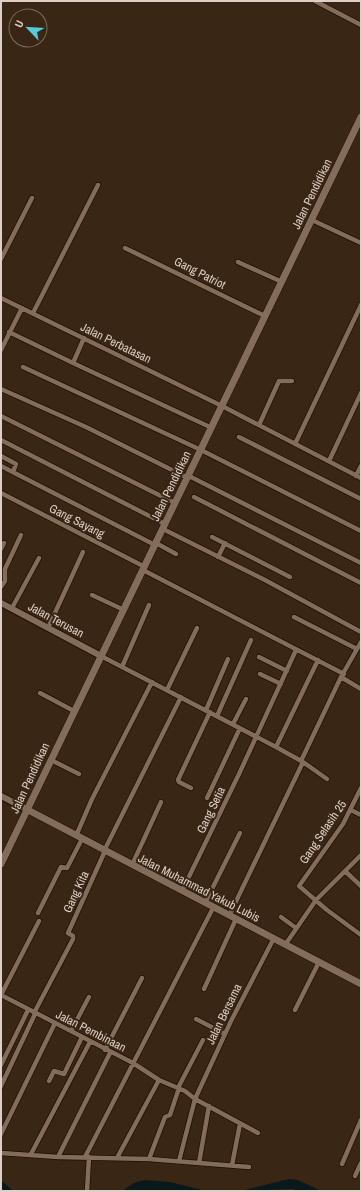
<svg xmlns="http://www.w3.org/2000/svg" width="362" height="1192" viewBox="0 0 362 1192" font-family="'Archivo Narrow',sans-serif">
<rect width="100%" height="100%" fill="#3a2615"/>
<path fill="#09181a" d="M289,1179L298,1180L321,1191H298L293,1189L241,1191Z
M1,1180L13,1191H1Z
M144,1180L170,1182L206,1191H122L134,1183Z"/>
<g fill="none" stroke-linecap="round" stroke-linejoin="round">
<defs>
<path id="minor" d="M315,1L361,25
M312,220L361,243
M125,248L265,316
M1,259L32,198
M238,262L282,282
M1,298L222,406L361,478
M33,313L98,185
M9,332L73,363L84,338
M1,350L22,308
M73,363L212,428
M23,367L201,450L361,531
M1,389L86,427L188,478
M1,416L175,503
M259,425L279,381H292
M239,437L361,499
M1,440L165,524
M295,444L361,305
M1,456L16,464L13,472
M329,461L361,393
M1,466L155,545
M189,476L361,563
M356,476L361,466
M1,493L145,567
M194,497L361,583
M163,529L265,580L361,632
M212,537L290,577
M156,543L176,554
M1,549L4,543
M218,557L225,543
M143,570L344,674
M1,587L5,581V569L21,535
M92,595L124,610
M12,608L39,558
M294,617L357,649
M48,628L83,552
M101,656L276,747L303,762L327,779
M259,657L287,671
M122,667L149,605
M260,674L281,684
M341,677L361,689
M167,690L197,628
M40,693L74,711
M206,710L228,659
M217,716L251,640
M233,724L246,699
M276,747L318,660
M51,760L79,774
M301,761L341,677L361,642
M191,788L179,782L178,780L210,712
M361,788L343,824L299,886L327,910L361,935
M207,798L240,728
M351,810L361,815
M76,836L92,799L152,682
M104,851L181,697
M132,865L161,802
M346,872L361,886
M182,891L239,774L296,650
M205,903L240,833
M38,913L61,867L67,868L82,839
M229,916L303,762
M281,917L296,928
M285,945L316,900L361,855
M204,989L236,919
M1,995L133,1063L159,1080L185,1091L195,1099L258,1133
M1,995L39,921
M295,1010L319,962
M34,1013L73,939V936L68,933L105,851
M196,1019L225,1034
M71,1031L89,997
M105,1050L142,978
M1,1065L28,1010
M49,1081L54,1071L64,1074L82,1037
M1,1086L35,1014
M178,1088L203,1040
M1,1134L55,1023
M1,1153L58,1157L149,1159L249,1167
M31,1154L90,1042
M58,1157L110,1053
M85,1157L213,908
M117,1158L159,1080
M149,1159L165,1117L170,1115L179,1088
M179,1161L195,1099L231,1021L274,938
M199,1163L209,1106
M342,1164L361,1120
M232,1165L240,1124
M355,1176L361,1163
M87,1191L89,1157"/>
<path id="tertiary" d="M1,603L101,656
M1,796L28,810"/>
<path id="secondary" d="M28,810L361,984
M1,864L361,117"/>
</defs>
<use href="#minor" stroke="#200e01" stroke-width="6"/>
<use href="#tertiary" stroke="#200e01" stroke-width="8"/>
<use href="#secondary" stroke="#200e01" stroke-width="8"/>
<use href="#minor" stroke="#836c59" stroke-width="4.5"/>
<use href="#tertiary" stroke="#836c59" stroke-width="6"/>
<use href="#secondary" stroke="#836c59" stroke-width="7"/>
</g>
<g text-anchor="middle" stroke-width="4" stroke-linejoin="round" paint-order="stroke">
<g font-size="12" fill="#ded0c6" stroke="#3a2615">
<text transform="translate(312 194) rotate(-64)" y="4">Jalan Pendidikan</text>
<text transform="translate(200 273) rotate(27)" y="4">Gang Patriot</text>
<text transform="translate(116 343) rotate(26)" y="4">Jalan Perbatasan</text>
<text transform="translate(171 486) rotate(-64)" y="4">Jalan Pendidikan</text>
<text transform="translate(77 521) rotate(27)" y="4">Gang Sayang</text>
<text transform="translate(56 620) rotate(28)" y="4">Jalan Terusan</text>
<text transform="translate(30 778) rotate(-65)" y="4">Jalan Pendidikan</text>
<text transform="translate(211 810) rotate(-64)" y="4">Gang Setia</text>
<text transform="translate(323 832) rotate(-56)" y="4">Gang Selasih 25</text>
<text transform="translate(199 888) rotate(27)" y="4">Jalan Muhammad Yakub Lubis</text>
<text transform="translate(76 892) rotate(-65)" y="4">Gang Kita</text>
<text transform="translate(224 1014) rotate(-64)" y="4">Jalan Bersama</text>
<text transform="translate(91 1031) rotate(27)" y="4">Jalan Pembinaan</text>
</g>
</g>
<rect width="362" height="1192" fill="none" stroke="#ded0c6" stroke-width="4"/>
<g transform="translate(28 28) rotate(295)"><circle r="19" fill="#3a2615" stroke="#7c6a5c"/>
<path d="M0-3L7 15L0 10L-7 15Z" fill="#53cbdb"/>
<text y="-6" font-size="11" font-weight="bold" text-anchor="middle" fill="#ded0c6">U</text>
</g>
</svg>
